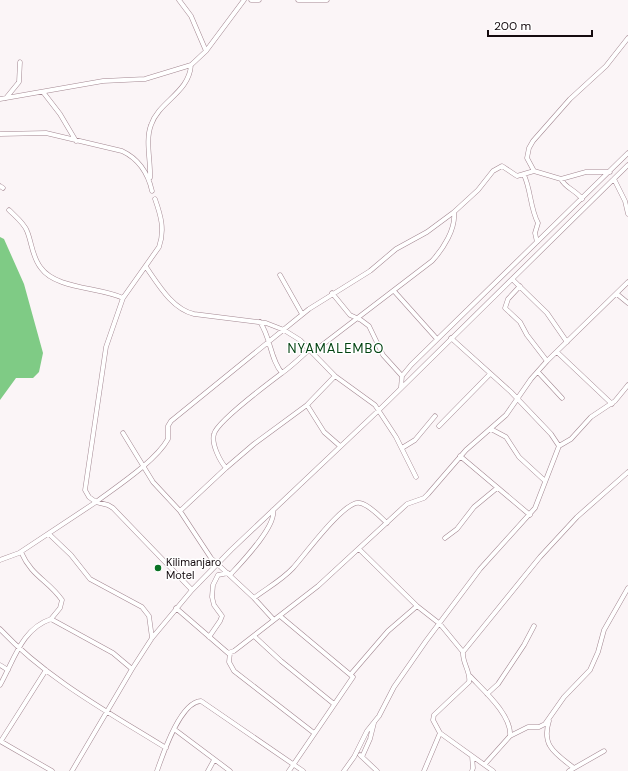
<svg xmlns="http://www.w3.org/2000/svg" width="628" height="771" viewBox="0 0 628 771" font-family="'DM Sans',sans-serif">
<rect width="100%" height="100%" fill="#fbf5f7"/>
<path fill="#7fcb85" d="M0,237L4,239L24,284L35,324L43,353L39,372L33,378H16L0,400Z"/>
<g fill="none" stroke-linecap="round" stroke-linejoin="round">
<defs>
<path id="minor" d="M179,0L191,16L206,51
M251,0H259
M298,0H327
M43,92L60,114L76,141
M6,98L19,82L20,62
M0,99L103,81L145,79L191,65L206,51L244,0
M0,134L46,133L122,151C139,159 148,173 152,191
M610,172H586L561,179L534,171L527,158L529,148L533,141L570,99L606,66L628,38
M524,175C531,190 530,208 538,223L535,233L537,242
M150,178C151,161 145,141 151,125C159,101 189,93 191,65
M561,179C565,188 576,190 582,199
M614,179L625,201L628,214
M0,186L3,188
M155,199C161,216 165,230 159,247L123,298L106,347L85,490L89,497L96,502C116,487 156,461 168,439V426L171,421L309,309L370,271L396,249L427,232L454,212L478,190L493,171L502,166L517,176L534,171
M9,210C15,216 24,223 27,231C32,243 32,257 41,268C56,289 99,287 123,298
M146,267C158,284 172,309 194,314L266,323L284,330L300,340L335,376L375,405L396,437L416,477
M280,275L302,314
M512,279L547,313L567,342
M520,286L508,299L505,308L520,322L527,335L547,361
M394,291L437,339
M332,293L350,315L361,320L369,326L383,355L402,376
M617,294L628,303
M260,322C271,338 270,359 282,373
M313,352L432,261C443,249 456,229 454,212
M557,352L612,404
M538,372L562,398
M401,387L402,376L411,365L628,153
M307,405L324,432L340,446
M439,426L490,374
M491,429L506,437L519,457L544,480
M123,433L153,482L180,511L211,558L254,598L274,620
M559,446L571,439L591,417L615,401L628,385
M402,448L415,440L435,416
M460,456L530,515
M226,468C220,461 211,444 214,434C217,422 270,382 282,373C292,366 301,357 310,349
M180,511L226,468L254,444L307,405L335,376
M49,534L71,555L90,579L142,607L149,616L152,638
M445,538L457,529L474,507L497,488
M359,549L417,606L440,624L463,652
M21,552C32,577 48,580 62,600L60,608L51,619
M0,560L19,553L96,502L108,505L113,508L192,590
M230,575C241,563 277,526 273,510
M254,598C267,588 282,580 293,568C304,556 345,499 360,503C370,505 380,517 387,523
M176,608L228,653L234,651L318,586L407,504L424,498L428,494L466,450L506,415L531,379L547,361L628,282
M280,616L353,677L289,771
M0,629C47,679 108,712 166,748
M254,636L281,661L334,704
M209,637L220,621L222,616L214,605L212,597L213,585L218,575L228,573
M230,653L229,662L234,671L314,733
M0,665L8,670
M351,674L388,631L417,606
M470,676C483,690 512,715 510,736L485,764
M0,685C14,661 21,629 51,619L113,653L132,669
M487,694L498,684L524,645L534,626
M549,721C541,746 556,754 574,768
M174,729L230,771
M440,733L493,771
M510,736L528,727H539L545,724L564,697L590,670L598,652L604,630L628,588
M0,741L52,771
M1,741L46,670
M360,755L377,771
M362,757L370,739L374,723
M72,771L132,669L152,638L192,590L231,550L379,410L628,165
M157,771C163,754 180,702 201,701L303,771
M208,771L214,760
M344,771L354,757L367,731L379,716L394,687L426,641L480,569L535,508L559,446L551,434L511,392L451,338
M424,771L440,733L433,720L434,715L469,682C471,672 462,663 463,652L540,557L577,517L628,472
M472,771L473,768L472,756
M569,771L604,751"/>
</defs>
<use href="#minor" stroke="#a38791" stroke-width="5"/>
<use href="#minor" stroke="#fff" stroke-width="4"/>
</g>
<circle fill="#097224" stroke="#fff" stroke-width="1.5" cx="158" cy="568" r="4"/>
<g text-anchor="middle" stroke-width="3" stroke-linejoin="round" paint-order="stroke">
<g font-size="11" fill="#150b0f" stroke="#fff" text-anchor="start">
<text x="166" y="566">Kilimanjaro<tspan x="166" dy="13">Motel</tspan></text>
</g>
<g font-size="13" letter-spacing="1" fill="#024311" stroke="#fff">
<text x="336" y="353">NYAMALEMBO</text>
</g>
</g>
<path d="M488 30v6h104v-6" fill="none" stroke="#150b0f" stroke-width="2"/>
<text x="494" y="30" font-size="12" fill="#150b0f" stroke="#ffffff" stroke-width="3" paint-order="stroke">200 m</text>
</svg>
